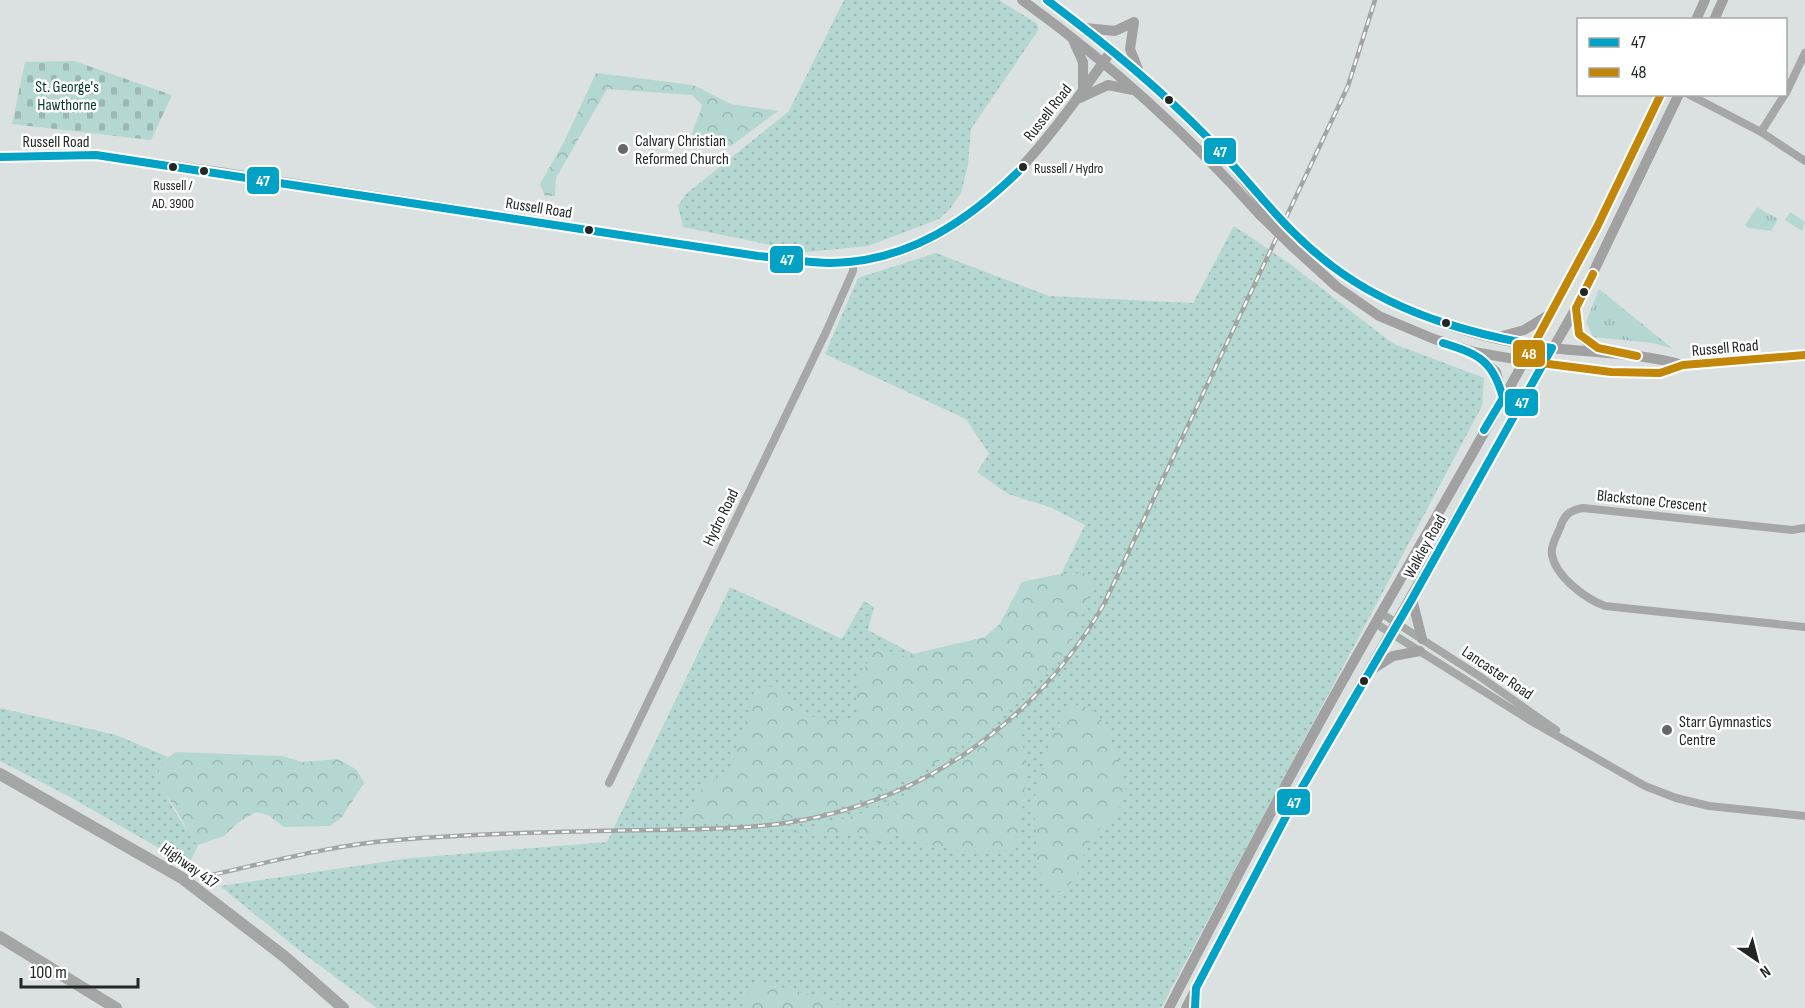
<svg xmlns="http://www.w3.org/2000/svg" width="1805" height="1008" viewBox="0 0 1805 1008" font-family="'Sofia Sans Condensed',sans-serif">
<defs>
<pattern id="grass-dots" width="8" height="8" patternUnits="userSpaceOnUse" patternTransform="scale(1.5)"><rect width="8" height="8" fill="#b4d7d1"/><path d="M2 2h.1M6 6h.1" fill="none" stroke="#9ab8b3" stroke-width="1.8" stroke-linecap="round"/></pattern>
<pattern id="forest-crowns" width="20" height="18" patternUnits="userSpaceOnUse" patternTransform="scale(1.5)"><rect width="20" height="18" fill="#b4d7d1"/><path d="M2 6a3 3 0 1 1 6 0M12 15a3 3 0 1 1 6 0" fill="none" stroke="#9ab8b3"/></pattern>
<pattern id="cemetery-stones" width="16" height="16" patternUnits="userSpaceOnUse" patternTransform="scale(1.5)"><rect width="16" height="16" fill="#b4d7d1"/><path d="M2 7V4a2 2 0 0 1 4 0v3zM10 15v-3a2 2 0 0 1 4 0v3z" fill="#9ab8b3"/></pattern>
<pattern id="park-tufts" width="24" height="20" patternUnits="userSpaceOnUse" patternTransform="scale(1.5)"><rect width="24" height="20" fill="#b4d7d1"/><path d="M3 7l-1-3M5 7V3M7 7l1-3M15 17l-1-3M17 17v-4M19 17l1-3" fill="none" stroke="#9ab8b3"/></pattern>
</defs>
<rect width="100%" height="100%" fill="#dbe1e0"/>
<path fill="url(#grass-dots)" d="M844,0H999L1036,23L1039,29L971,129L968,165L961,193L950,209L939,219L868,246L805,252L683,227L678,206L686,194L789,111Z
M1234,226L1290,264L1392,343L1484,378L1482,406L1161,1008H377L304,954L220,886L411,858L607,842L730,587L842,639L864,601L874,607L868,630L915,655L985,637L1000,624L1022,582L1061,574L1085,525L1050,507L1008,494L977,472L989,454L966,419L825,354L858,278L936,253L1049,296L1193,303Z
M0,708L116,735L168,757C164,761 159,768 159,774C157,785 190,837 198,845L190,862L178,859L70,797L0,761Z"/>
<path fill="url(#forest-crowns)" d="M596,73L693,85L731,104L778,111L731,146L697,144L692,140C691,128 700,117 702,105L692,95L607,89L556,178L555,196H545L540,184L564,142Z
M1086,573L1094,580C1085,605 1079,632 1062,655C1010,724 900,795 816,814C773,823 727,820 683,820L705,783L731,770L754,692L777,685L800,715L843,721L859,715C853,680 860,677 877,647L904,656L985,637L1000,624L1022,582L1061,574Z
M1079,705C1084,707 1092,709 1096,713C1107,723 1130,783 1125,797C1119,815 1100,824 1091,840C1078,860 1085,872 1063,891H1054L1037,869L1036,825L1032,808L1052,733L1071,707Z
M1012,722L1018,726L1028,769L1016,849C967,854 944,851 897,834L884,844L860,836L792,834C828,820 867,816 901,797C941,777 977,749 1012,722Z
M176,752L282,756L303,762L338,759L357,770L364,783L342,817L330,826L284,827L268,815L256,812L239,822L224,836L198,845C189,837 187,829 181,818C168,794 141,773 176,752Z
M764,983L828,999L843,1008H743L749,989Z"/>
<path fill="url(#cemetery-stones)" d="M74,61L172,95L151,140L12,124L25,62Z"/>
<path fill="url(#park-tufts)" d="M1757,207L1778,219L1771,231L1748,228L1745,225Z
M1599,289L1673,349L1653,343L1593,337L1586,322Z"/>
<path fill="#b4d7d1" d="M1790,212L1805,222L1802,231L1785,220Z
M1626 333a7 7 0 1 1 14 0a7 7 0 1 1-14 0Z"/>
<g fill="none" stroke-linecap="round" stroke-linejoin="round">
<path stroke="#a6a8a8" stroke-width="8" d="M1786,93L1805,53
M1688,94L1761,132L1805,161
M1761,132L1785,94
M1805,528L1792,530L1583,508C1570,510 1564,515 1560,528C1557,535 1550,547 1552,555C1556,577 1586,599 1605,606L1805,627
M1381,613L1479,676L1556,730
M1375,623L1531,721L1645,786L1676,798L1709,806L1805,816
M609,783L826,332L853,271V262"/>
<path stroke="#a0a1a0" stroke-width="10" d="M1022,0C1111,64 1187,133 1260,215
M1047,0C1103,42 1159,86 1207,137C1228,159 1246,184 1266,207
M1696,20L1705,0
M1714,20L1723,0
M1134,22L1130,49L1138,69
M1086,28L1115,31L1134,22
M1073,40L1083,62V90
M1080,98L1108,85L1133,90
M0,157L96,155L219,172L758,256C789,259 822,266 853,262C975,249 1046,142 1112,50
M1298,239C1370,301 1456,337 1551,348C1595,353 1640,353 1683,365
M1293,247L1337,287L1379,316L1434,339L1474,352L1543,364L1611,372L1660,373L1683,365L1805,355
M1576,308L1579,334L1591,346L1601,349
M1499,337L1524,330L1547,316
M1476,354L1496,372L1503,398
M1412,599L1422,639
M1374,668L1393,656L1420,651
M1169,1008C1236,878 1303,749 1376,622C1475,449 1577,276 1661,94
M1186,1008L1293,803L1576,308L1679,94"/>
<path stroke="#a4a6a5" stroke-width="12" d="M0,774L182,878L285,957L343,1008
M0,937L116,1008"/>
<defs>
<path id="rail" d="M202,877C267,863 330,845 397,840C479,833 562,832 645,830C698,829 751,830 803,820C931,796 1040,716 1104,604L1348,86L1375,0"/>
</defs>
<use href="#rail" stroke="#a1a5a4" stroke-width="4.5"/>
<use href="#rail" stroke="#fff" stroke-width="2" stroke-dasharray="7" stroke-linecap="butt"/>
<path stroke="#a0a1a0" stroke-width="10" d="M1266,207L1298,239
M1260,215L1293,247"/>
<defs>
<path id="bus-1" d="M1047,0C1103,42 1157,86 1206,136C1254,185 1285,234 1343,274C1405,317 1479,336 1552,348L1412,599L1293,803L1196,988L1195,1008
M0,157L96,155L758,256C782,258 807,263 831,263C909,262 970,220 1023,167
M1443,343C1478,354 1493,360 1503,398L1484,430"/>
<path id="bus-2" d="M1661,94L1597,227L1525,361L1611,372L1660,373L1683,365L1805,355
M1593,274L1576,308L1579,334L1598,348L1637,356"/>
</defs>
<use href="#bus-1" stroke="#fff" stroke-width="12"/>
<use href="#bus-2" stroke="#fff" stroke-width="12"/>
<use href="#bus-1" stroke="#02a2c6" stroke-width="8"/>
<use href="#bus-2" stroke="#c28609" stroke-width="8"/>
</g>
<g fill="#222625" stroke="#fff" stroke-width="2">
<circle cx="1169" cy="100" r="5"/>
<circle cx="173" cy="167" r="5"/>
<circle cx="1023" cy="167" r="5"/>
<circle cx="204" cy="171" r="5"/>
<circle cx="589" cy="230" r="5"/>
<circle cx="1584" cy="292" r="5"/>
<circle cx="1446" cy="323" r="5"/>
<circle cx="1364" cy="681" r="5"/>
</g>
<g fill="#636766" stroke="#fff" stroke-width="2">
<circle cx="623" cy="149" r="6"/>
<circle cx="1667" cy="730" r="6"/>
</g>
<g text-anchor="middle" stroke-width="5" stroke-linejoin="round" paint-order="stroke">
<g font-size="14" fill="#222625" stroke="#fff" text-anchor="start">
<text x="1034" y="173">Russell / Hydro</text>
<text x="173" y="190" text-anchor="middle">Russell /<tspan x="173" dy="18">AD. 3900</tspan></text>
</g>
<g font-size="16" fill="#053731" stroke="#fff">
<text x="67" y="92">St. George's<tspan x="67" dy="18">Hawthorne</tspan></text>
</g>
<g font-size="16" fill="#222625" stroke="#fff">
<text transform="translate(1047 112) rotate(-52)" y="6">Russell Road</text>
<text x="56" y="147">Russell Road</text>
<text transform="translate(539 207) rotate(9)" y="6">Russell Road</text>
<text transform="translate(1725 347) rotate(-5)" y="6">Russell Road</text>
<text transform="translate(1652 500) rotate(6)" y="6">Blackstone Crescent</text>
<text transform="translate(720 517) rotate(-64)" y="6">Hydro Road</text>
<text transform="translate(1424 546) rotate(-61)" y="6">Walkley Road</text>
<text transform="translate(1498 672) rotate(34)" y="6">Lancaster Road</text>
<text transform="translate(190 865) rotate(35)" y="6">Highway 417</text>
</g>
<g font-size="16" fill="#222625" stroke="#fff" text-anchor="start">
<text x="635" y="146">Calvary Christian<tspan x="635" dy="18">Reformed Church</tspan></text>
<text x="1679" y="727">Starr Gymnastics<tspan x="1679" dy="18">Centre</tspan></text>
</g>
</g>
<g stroke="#fff" stroke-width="2">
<rect x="1203" y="137" width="34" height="28" rx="6" fill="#02a2c6"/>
<rect x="246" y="166" width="34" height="29" rx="6" fill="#02a2c6"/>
<rect x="769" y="245" width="35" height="29" rx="6" fill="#02a2c6"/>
<rect x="1512" y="339" width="34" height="29" rx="6" fill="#c28609"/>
<rect x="1504" y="388" width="35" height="29" rx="6" fill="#02a2c6"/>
<rect x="1276" y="788" width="35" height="28" rx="6" fill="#02a2c6"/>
</g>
<g font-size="16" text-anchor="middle" font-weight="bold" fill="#fff">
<text x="1220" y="157">47</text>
<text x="263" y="186">47</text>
<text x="787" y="265">47</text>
<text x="1529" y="359">48</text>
<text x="1522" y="408">47</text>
<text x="1294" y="808">47</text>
</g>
<rect x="1577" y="18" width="210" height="78" fill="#ffffff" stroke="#a7a8a8" stroke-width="1.5"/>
<rect x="1589" y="38" width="30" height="9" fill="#02a2c6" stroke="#a7a8a8" stroke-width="1.5"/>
<text x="1631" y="48" font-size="18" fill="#222625">47</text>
<rect x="1589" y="68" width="30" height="9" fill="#c28609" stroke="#a7a8a8" stroke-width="1.5"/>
<text x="1631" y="78" font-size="18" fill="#222625">48</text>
<g transform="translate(1757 960) rotate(145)" stroke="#ffffff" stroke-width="4.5" paint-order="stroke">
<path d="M0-4.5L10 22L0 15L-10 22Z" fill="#222625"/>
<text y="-9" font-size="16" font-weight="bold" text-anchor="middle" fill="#222625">N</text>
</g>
<path d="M21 978v9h117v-9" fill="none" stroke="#222625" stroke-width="3"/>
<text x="30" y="978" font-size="18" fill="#222625" stroke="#ffffff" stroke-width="4.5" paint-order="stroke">100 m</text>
</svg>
